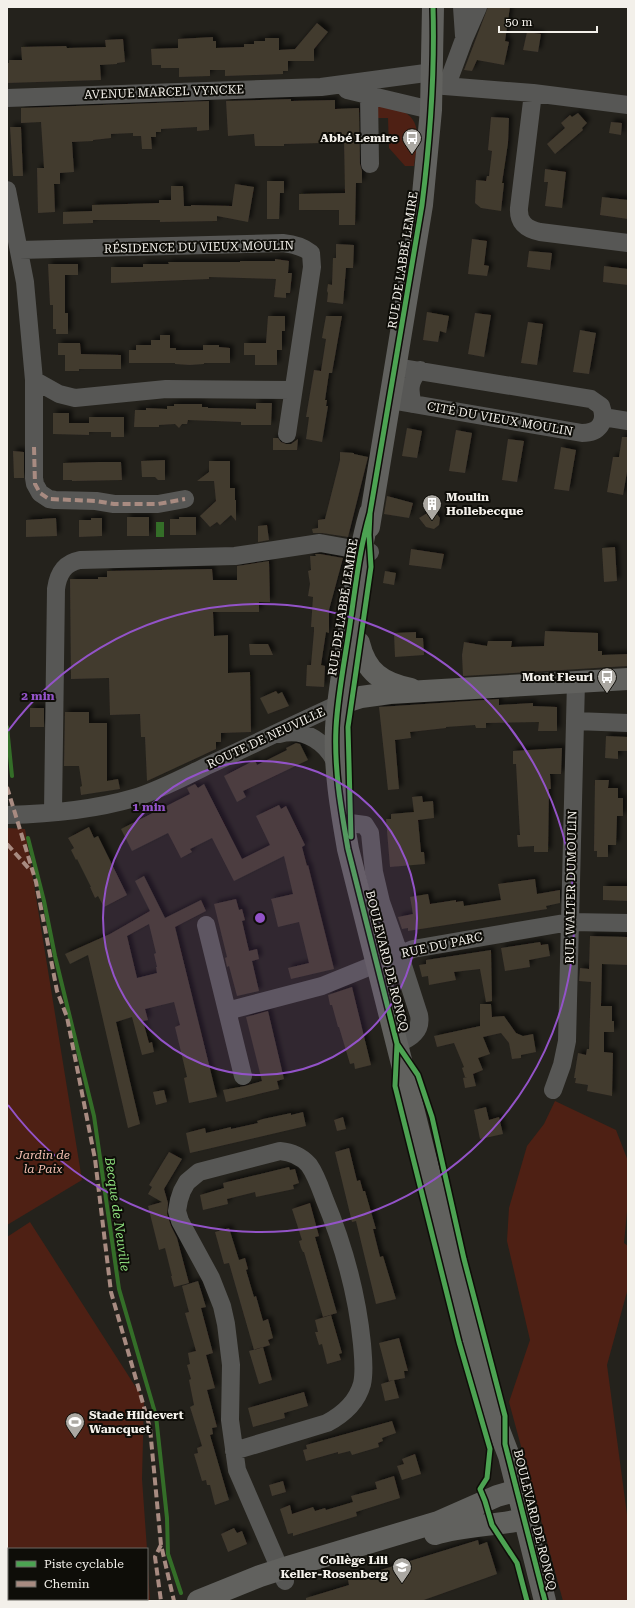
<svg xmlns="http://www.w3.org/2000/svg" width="635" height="1608" viewBox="0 0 635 1608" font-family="'Roboto Serif',serif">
<defs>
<filter id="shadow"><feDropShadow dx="3.5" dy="-3.5" stdDeviation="2" flood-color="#0009"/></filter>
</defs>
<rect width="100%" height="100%" fill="#24221c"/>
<path fill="#4e2014" d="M377,104C386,107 396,109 404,112C424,122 416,149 414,166H405L389,148L388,118H377Z
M7,828L25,829L82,1180L7,1225Z
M555,1101L616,1130L628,1161V1201L624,1243L628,1246V1288L607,1365L628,1522V1601H563L509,1402L530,1340L507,1241L509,1208L527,1146L544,1124Z
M30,1222L144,1400L142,1479L147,1549H9V1599H147V1551L150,1601H7V1237Z"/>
<path fill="#346e28" d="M156,522H164V537H156Z"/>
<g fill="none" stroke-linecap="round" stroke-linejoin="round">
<path stroke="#346e28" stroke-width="4" d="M7,727L12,776
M28,838L44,901L55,956L94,1116L119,1289L156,1416L167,1518L168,1554L181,1593"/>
</g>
<path fill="#423a2f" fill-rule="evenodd" filter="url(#shadow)" d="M488,7H510L505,41L509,42L504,65L477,60L472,71L464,70Z
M317,23L328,32L314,49V61H288V71H283V74L225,76V70H210V76L179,77V68H161V65H152L151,49L178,48V39L213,37V41H216V48L244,47V44H254V41H265V38H279V50L295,49Z
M527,32L541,34L538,52L523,50Z
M123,39L125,62L117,63V64L100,65L101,80L7,83V63H9V60H22L21,47L66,46L67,48L106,47L105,40Z
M291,99V101L335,100V109L359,108L360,164L362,171V183H356L355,225H339V210H299V194L345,193L344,138L322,139V143L284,144V146H255L254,134L228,136L226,101Z
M209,101V130L197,131V127L161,129V132H156V137H151L152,149H142L141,136H133V133L111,134V138L93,140V141L72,142L74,172L60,173V184H54L55,212L38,213L37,168H44L41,122L21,123V108Z
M578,113L587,123L582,128L583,130L555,154L547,144L565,128L561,123L570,115L572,117Z
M491,117L509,118L508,143L502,183H504L501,211L481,208L475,203L476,180L486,181L487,176H489L492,151L488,150Z
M611,122L622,123L621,135L609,133Z
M10,127H21L23,176H13Z
M545,169L566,172L562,208L545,206L548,182H544Z
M267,181H284V193H280L279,219H267Z
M235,184L254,187L248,222L217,216V221L160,222V220H93V223L63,224V212L92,211V205L159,203V200H171V186H183L184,206H191V205L232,206Z
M602,197L628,200V219L600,215Z
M472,239L487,241L484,265L489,266L487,276L468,274Z
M336,244L354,245L353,268H346L343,304L327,302L328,293L327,291L328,284L332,285L333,258H336Z
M529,251L552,253L550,270L527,267Z
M275,259L289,261L288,273H292L290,293H286V298L274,297L276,279L209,277V279L111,283V267H143V264H169L168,262H240V261H275Z
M48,264H78V275H65V313H68V334H56V329H53V305H50Z
M604,266L628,269V285L603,282Z
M427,312L449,316L446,333L440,331L438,342L423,340Z
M475,313L491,315L484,357L468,354Z
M268,316H285V331H282V350H277V365H255V355H244V343H266Z
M326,316H342L332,373H329L325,400H327L326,406H328L322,442L306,439L309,417H306L314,370L321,371L326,339L322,338Z
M528,322L543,324L537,365L521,363Z
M580,330L596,333L589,374L573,372Z
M160,335H170V348H176V350H203V345H219V347L230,348V363H204V364L190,365L175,364V363H129V350H136V345H151V340H160Z
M58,343H80L81,354L121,355V369H79V371H65V355H58Z
M256,403H272L271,425H241V422L188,420L187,424H182L179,428L175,424L159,425V427H134L135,410H146V408L167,409V406H174V404H202V407H208V408L256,409Z
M53,413H69V423H89V417H124V437H111V432H89V435L53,434Z
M407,428L422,431L417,458L402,456Z
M456,430L472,433L465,473L449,471Z
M622,437H628V466L623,495L607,492L613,457H619Z
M273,438H278L281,442L286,444H291L298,439L297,450H273Z
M508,439L524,441L517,482L502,480Z
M561,447L576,450L569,491L554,489Z
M13,451L24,452V478H14Z
M340,452L354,453V454L368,457L348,537L322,533H313L312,529L318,528V520L325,519L340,460Z
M165,460V480H158L155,477H142L141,461Z
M209,461H230V488H235V500H236V521L231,515L220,525L217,522L210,527L200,516L216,501L214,481H197L209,472Z
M99,462H121L122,480L72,481V480H63V463Z
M387,496L413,503L409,518L384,514Z
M429,512L436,513L440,518L439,525L434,529L426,527L419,518Z
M127,517H149V536H127Z
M179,517H196V535H170V519H179Z
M56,518L57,536L26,537V520Z
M91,518H102V536L79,537V520H91Z
M267,525L269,540L258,542V526Z
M615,547L617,581L604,582L602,548Z
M411,549L444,554L441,569L409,565Z
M315,554H320L343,558L329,610V633L326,632L321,665L325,666L324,687L306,686L307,665H311L314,631V627H311L313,597L308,596L310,584L308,571L311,570L310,556H316Z
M269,561L270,602H259V612H213L214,636L228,635V673L250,672L251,732L221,733V742H216V749L147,781L145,737H141L140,714L110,715L109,678L71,679L70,579H98V577H107V571L212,569L213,580H237V566Z
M385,571L396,573L394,585L383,583Z
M545,631L598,633V651H602V655L628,654V666L463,676L462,655L464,642L487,646L488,641H512L511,647L544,646Z
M416,632V638H423L424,655L395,657L394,633Z
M249,644H268L273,655H250Z
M276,691L278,694L282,692L289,706L268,714L260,698Z
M499,699V705L533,703V706L557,707V731H538L539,722L486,723V728H476L475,725L446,727V728L410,732L411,738L395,740L399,789L388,790L379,707Z
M30,708H44V727H30Z
M65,712H89V723H107V781L118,779L120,789L81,795L80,787L82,786L79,766H64Z
M606,736L628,737V751H618V759L605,758Z
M296,743L300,744L308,760L243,791L246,797L237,802L224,776L255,760L257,765L287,750L286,748Z
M562,748L561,774H550L551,789H549L548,852H534V846L518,847L517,835H520L516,764H513V751Z
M595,780H609L608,788H618V798H623V816H617L616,845H608V857H597V851H594Z
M195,784L198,788L204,784L242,859L270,845L256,816L279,805L281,809L286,806L305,845L302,847L307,866L308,865L334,969L291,979L288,968L309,963L299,922L278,927L272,902L271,899L293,894L284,856L234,881L212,838L190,849L192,852L181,858L168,833L132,851L121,829L190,794L187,788Z
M422,796L423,802L433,801L434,818L418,820L421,852H424L425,864L390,867L386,819H391V814L414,812L412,797Z
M89,827L94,838L98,836L127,895L104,907L98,896L95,898L90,887H91L77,859L76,860L71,850L74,848L68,838Z
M144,876L165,918L201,900L206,911L175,927L217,1097L189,1103L184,1078L187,1077L175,1027L180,1025L174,1002L145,1009L148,1020L143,1021L149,1043L152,1042L154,1052L142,1055L132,1017L116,1022L140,1124L128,1128L88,955L70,964L65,954L110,934L150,911L135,881ZM149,924L156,953L154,954L157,967H156L157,973L137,978L127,936Z
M535,879L537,894L560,890V903L546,906L547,909L459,923L408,931V928L402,929L398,917L413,914L410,897L428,894L430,904L456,900V902L463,901L464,906L501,900L498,884Z
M603,886H628V901L603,900Z
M236,899L239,910L242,909L245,920L242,921L249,951L257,949L259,959L252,961L259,991L237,996L229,966L227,967L225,958L227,957L214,904Z
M590,936L628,937V965L602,964L601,1006H612V1021H614V1032H604V1052L613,1053L612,1096L587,1091L588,1085L575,1083L576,1078H574L578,1053L586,1055L587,1049H589L591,982L579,981L580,968L589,969Z
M540,942L541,945L548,944L550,956L529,960L530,967L505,971L501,948Z
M491,950L492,1001L486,1002L480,969L454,972L456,980L429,985L428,976L422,977L419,965L426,964V960Z
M352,987L371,1065L355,1069L354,1063L350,1064L339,1027H338L332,1005H330L328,995Z
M480,1004H491L492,1017L504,1016L516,1033L523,1036L533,1034L536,1052L521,1055V1058L512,1059L509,1043L501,1033L483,1037L490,1054L478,1058L483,1070L473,1074L476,1086L465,1088L463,1078L467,1077H465L462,1068L464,1067L454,1043L437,1047L434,1036L480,1026Z
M268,1011L284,1079L277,1081L279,1089L226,1102L223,1090L245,1086L262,1081L246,1017Z
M164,1090L167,1102L156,1105L153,1092Z
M486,1107L489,1120L499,1117L503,1134L480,1139L474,1110Z
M303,1112L306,1126L190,1153L186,1133L205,1128L206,1133L231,1127V1129L258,1123L257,1121L263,1119L291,1113V1115Z
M343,1117L346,1129L337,1131L334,1120Z
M349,1148L357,1181L360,1180L363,1191H365L376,1229H373L380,1257L383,1256L396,1299L376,1304L356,1221L352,1222L335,1152Z
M169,1152L182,1159L164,1189L168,1203L167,1214L171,1226L177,1238L189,1283L174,1287L171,1276H172L165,1248L159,1250L148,1206L162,1202L148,1194L152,1187L149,1185Z
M289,1167L290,1170L295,1169L299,1183L293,1185L294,1189L256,1197L255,1192L227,1199L228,1204L203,1210L200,1195L224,1188L223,1183Z
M310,1203L319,1236L315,1237L337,1313L323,1317L304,1252H303L301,1248L299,1241L302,1240L292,1209Z
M229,1228L239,1260L245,1258L248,1269L246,1270L254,1297L256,1296L263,1321L268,1319L273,1338L268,1340L270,1345L254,1350L229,1263L224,1264L215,1232Z
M198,1281L206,1307L201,1308L213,1353L206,1355L215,1388L207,1390L217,1427L212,1428L213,1434L210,1435L229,1500L215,1505L210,1485H207L206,1480L202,1481L194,1454L198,1453L197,1448L202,1446L190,1407L194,1405L189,1380L191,1379L187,1365L190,1364L188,1353L196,1351L185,1313L189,1312L182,1286Z
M331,1315L342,1353L339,1354L341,1360L327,1364L322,1344L319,1345L315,1332H318L315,1320Z
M399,1338L408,1371H404L405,1378L389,1381L379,1343Z
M263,1347L272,1380L259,1384L249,1351Z
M394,1380L399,1398L385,1401L381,1384Z
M304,1392L308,1406L284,1413L285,1418L253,1427L248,1408Z
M392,1421L396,1433L382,1438L383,1441L378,1443L379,1447L352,1455L350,1451L338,1454V1452L306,1461L303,1450L307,1449L306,1445Z
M415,1454L421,1474L402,1480L397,1466L404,1464L402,1459Z
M394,1476L400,1498L356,1512L357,1516L293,1536V1533L288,1534L280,1509L290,1505L292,1514L313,1507L315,1511L325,1508L326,1510L353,1502L351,1496L377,1489L375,1482Z
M283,1481L286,1492L272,1496L269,1485Z
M234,1528L237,1533L242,1531L247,1544L228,1552L221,1534Z
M478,1540L479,1545L487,1542L497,1574L421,1601H306V1598L349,1585L348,1580Z"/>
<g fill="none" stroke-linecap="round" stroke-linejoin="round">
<path stroke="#575755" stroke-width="18" d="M462,7L464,36
M432,85L533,93L628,105
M447,85L464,39L478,7
M347,90L431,110
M533,93L519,208C518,222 526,229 540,232L628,243
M369,94L370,164
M7,98L321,87L433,72
M7,190L25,282L34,380L59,394L75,398L166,389L293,390
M19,250L283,243C294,244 302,246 311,253L312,267L287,434
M34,380V478L35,484L40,493L49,499L55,500L96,501L114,504H158L185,499
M390,400L582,433C599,433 607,422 601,406L591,399L395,367
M413,404C409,391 409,380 420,370
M603,417L628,421
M575,721L628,723
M279,734C305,727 328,743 337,766
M53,812L56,589C58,574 64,563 80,560L235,556L320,543L370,552
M7,815C49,814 93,810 134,798C160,790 184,777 209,765C252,745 295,724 339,704
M350,823L365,825L370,833L374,872L381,902L399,953L419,1015C422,1031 411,1038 397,1044
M206,925L243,1076
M227,1011L322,986L413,949L570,922L628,923
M553,1090L562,1065L567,1041L576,682
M234,1451L327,1423C344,1414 357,1402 362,1384C365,1371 363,1357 362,1344C357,1293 344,1246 324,1198C320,1187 316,1175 309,1165C301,1156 292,1152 280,1151L199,1172L187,1182L182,1191L179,1200L177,1211L180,1221L211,1278L222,1306L226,1324L231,1365L230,1420L237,1470L285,1581"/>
<path stroke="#61615e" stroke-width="22" d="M370,513C360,547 356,582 351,617C346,654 338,691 336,728C334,769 341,809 348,849L484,1391L509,1456L545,1601
M369,527L422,205L431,110L433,7
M359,643C366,672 382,683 411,689
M339,704L361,697L390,693L628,679
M435,1534C464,1525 495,1526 525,1519
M198,1601L260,1576L288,1567L438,1522L497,1496L518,1490"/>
<path stroke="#a88b81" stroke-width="4" stroke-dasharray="8 4" stroke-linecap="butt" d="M34,447L35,484L40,493L49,499L96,501L114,504H158L185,499
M7,787L36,882L57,991L67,1017L95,1159L111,1292L150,1428L161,1545L174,1601
M7,844L31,871
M161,1545L155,1557L161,1601"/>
<defs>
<path id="cycleway" d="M370,513C360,547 356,582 351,617C346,654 338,691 336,728C334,769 341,809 348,849L397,1044L395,1086L459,1342L490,1449L487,1478L480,1489L485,1501L492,1525L517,1563L527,1601
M351,837L348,727L371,567L369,535L370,513L422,205C430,140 435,73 433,7
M397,1044L418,1075L432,1117L464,1259L505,1416V1444L545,1601"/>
</defs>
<use href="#cycleway" stroke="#0e0d08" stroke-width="8"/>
<use href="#cycleway" stroke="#4ca352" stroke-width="5"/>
</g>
<circle cx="260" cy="918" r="157" fill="#9353c8" fill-opacity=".12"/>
<g fill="none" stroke="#9353c8" stroke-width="2">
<circle cx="260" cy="918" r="157"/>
<path d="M8 731A314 314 0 1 1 8 1105"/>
</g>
<defs>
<symbol id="bus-pin" viewBox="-11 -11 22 30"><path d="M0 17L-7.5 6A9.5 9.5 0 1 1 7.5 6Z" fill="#aba8a2" stroke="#0e0d08"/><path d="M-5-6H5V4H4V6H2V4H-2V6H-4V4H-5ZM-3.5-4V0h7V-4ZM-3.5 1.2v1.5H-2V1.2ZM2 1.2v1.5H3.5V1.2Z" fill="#fff"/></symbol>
<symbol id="building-pin" viewBox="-11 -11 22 30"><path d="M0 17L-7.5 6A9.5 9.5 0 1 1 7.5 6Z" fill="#aba8a2" stroke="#0e0d08"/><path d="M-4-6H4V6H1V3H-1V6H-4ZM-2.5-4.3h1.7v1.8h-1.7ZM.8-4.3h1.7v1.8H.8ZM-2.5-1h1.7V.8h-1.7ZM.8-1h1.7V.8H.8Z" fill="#fff"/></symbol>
<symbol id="stadium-pin" viewBox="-11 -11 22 30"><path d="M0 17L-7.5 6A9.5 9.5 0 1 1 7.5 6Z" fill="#aba8a2" stroke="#0e0d08"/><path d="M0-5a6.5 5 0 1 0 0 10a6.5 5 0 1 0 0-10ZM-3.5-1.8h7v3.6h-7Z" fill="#fff"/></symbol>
<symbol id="school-pin" viewBox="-11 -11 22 30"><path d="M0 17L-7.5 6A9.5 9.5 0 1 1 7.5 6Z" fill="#aba8a2" stroke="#0e0d08"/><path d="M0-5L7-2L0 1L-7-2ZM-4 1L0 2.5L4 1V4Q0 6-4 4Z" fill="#fff"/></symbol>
</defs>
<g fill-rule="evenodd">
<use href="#bus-pin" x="401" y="127" width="22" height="30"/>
<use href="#building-pin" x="421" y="493" width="22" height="30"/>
<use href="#bus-pin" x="596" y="666" width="22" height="30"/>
<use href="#stadium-pin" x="64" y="1411" width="22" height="30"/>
<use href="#school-pin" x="391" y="1556" width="22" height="30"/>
</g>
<g text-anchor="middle" stroke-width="4" stroke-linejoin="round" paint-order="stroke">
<g font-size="12" fill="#f3f0ea" stroke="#0e0d08">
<text transform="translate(164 92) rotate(-2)" y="4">AVENUE MARCEL VYNCKE</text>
<text transform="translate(199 247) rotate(-1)" y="4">RÉSIDENCE DU VIEUX MOULIN</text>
<text transform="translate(403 260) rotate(-81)" y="4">RUE DE L'ABBÉ LEMIRE</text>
<text transform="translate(500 419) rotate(10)" y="4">CITÉ DU VIEUX MOULIN</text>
<text transform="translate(343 607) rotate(-81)" y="4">RUE DE L'ABBÉ LEMIRE</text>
<text transform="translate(266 738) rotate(-25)" y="4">ROUTE DE NEUVILLE</text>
<text transform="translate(571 887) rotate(-89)" y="4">RUE WALTER DUMOULIN</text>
<text transform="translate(442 945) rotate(-12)" y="4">RUE DU PARC</text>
<text transform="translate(387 961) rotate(76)" y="4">BOULEVARD DE RONCQ</text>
<text transform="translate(535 1520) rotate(76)" y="4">BOULEVARD DE RONCQ</text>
</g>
<g font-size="12" font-weight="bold" fill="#f3f0ea" stroke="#0e0d08" text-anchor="end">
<text x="398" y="142">Abbé Lemire</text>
<text x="446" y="501" text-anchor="start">Moulin<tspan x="446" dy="14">Hollebecque</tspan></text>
<text x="593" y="681">Mont Fleuri</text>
<text x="89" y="1419" text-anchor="start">Stade Hildevert<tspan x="89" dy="14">Wancquet</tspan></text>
<text x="388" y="1564">Collège Lili<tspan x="388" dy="14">Keller-Rosenberg</tspan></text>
</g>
<g font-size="12" font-style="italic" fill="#f4bfb1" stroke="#0e0d08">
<text x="43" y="1159">Jardin de<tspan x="43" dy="14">la Paix</tspan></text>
</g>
<g font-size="13" font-style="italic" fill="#91e680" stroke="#0e0d08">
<text transform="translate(118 1214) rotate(82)" y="5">Becque de Neuville</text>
</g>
</g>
<circle cx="260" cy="918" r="6" fill="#9353c8" stroke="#0e0d08" stroke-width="2"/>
<g font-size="12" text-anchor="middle" font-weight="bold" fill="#9353c8" stroke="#0e0d08" stroke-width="4" stroke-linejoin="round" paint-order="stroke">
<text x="38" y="700">2 min</text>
<text x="149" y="811">1 min</text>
</g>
<rect width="635" height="1608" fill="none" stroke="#f3f0ea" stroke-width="16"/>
<rect x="8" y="1548" width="140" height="52" fill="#0e0d08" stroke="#6a6862"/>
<rect x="16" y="1561" width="20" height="6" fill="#4ca352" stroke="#6a6862"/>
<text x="44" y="1568" font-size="12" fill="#f3f0ea">Piste cyclable</text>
<rect x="16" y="1581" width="20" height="6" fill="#a88b81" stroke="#6a6862"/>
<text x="44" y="1588" font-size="12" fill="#f3f0ea">Chemin</text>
<path d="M499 26v6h98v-6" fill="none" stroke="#f3f0ea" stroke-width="2"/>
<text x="505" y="26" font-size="12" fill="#f3f0ea" stroke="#0e0d08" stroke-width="3" paint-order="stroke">50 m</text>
</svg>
